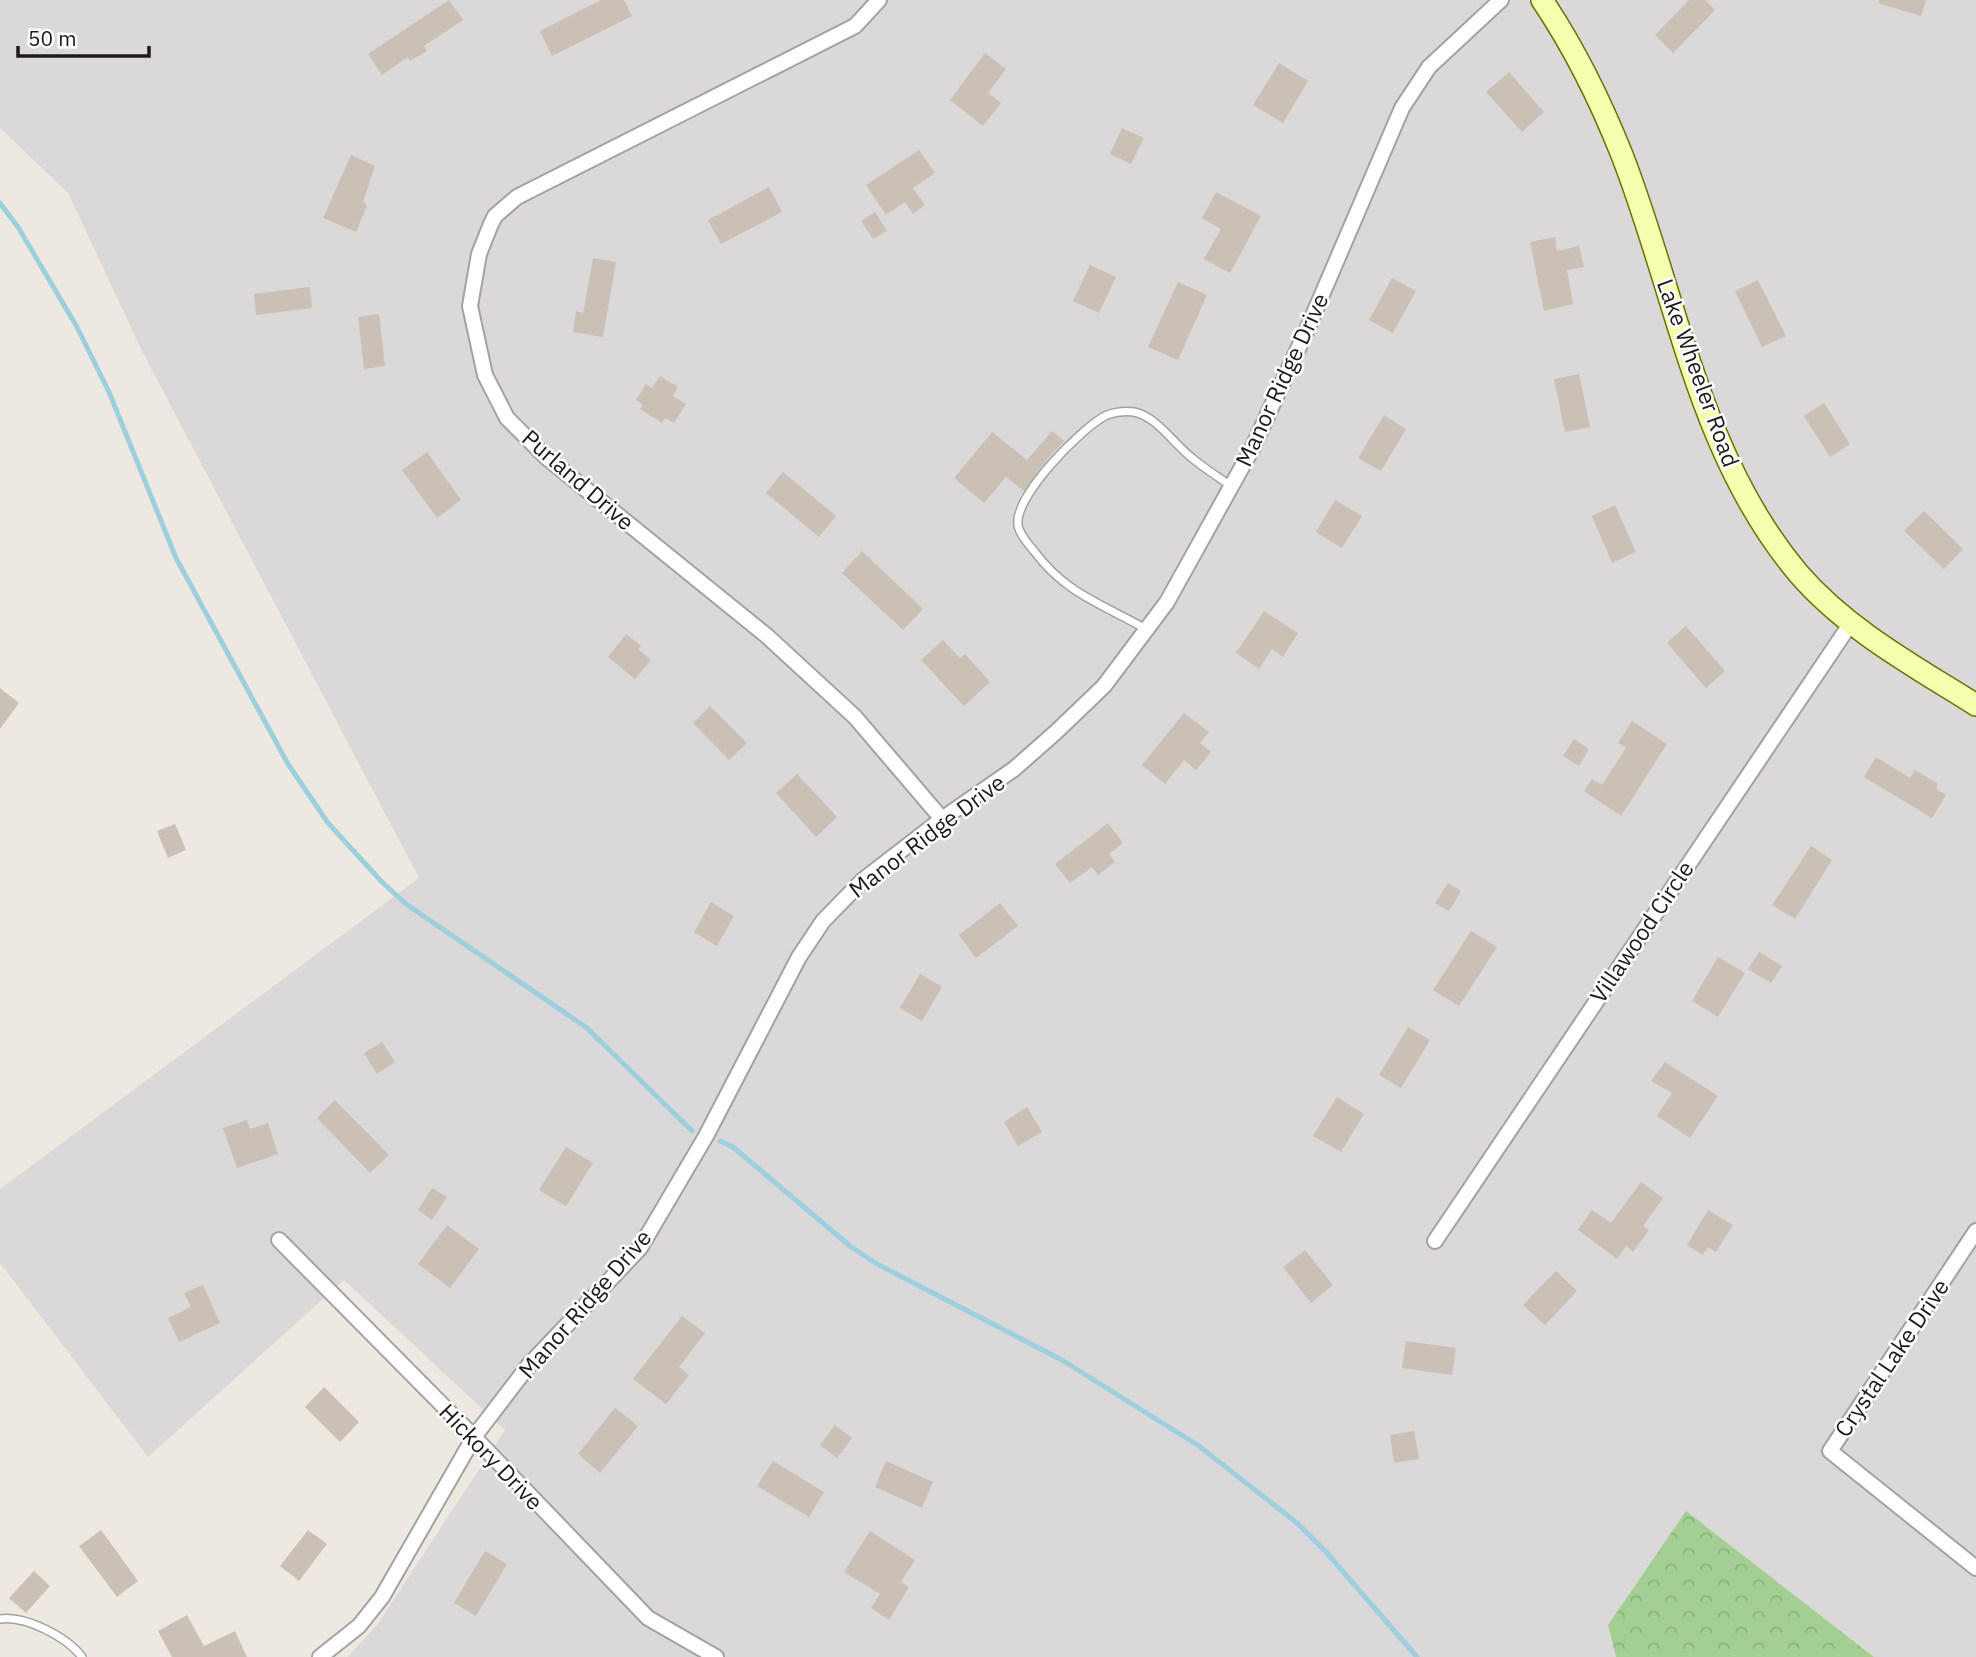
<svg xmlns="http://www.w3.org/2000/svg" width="1976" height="1657" viewBox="0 0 1976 1657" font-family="'IBM Plex Sans',sans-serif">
<defs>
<pattern id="forest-crowns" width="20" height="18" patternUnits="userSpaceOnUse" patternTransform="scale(1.75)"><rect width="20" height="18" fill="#a3d092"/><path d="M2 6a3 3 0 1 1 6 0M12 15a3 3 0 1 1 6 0" fill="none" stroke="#8cb27d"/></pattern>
</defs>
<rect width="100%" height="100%" fill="#eee9e0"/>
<path fill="#dad8d8" d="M0,0H1976V1657H1874L1686,1512L1608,1625L1616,1657H348L377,1625L505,1430L344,1280L148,1457L0,1263V1189L419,878L142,351L68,193L0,128Z"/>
<path fill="url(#forest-crowns)" d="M1686,1511L1874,1657H1616L1608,1625Z"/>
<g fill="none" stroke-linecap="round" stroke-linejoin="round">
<path stroke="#9dcfde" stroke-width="5" d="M0,203L18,227L77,327L109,392L176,558L288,764L328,823L382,882L406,904L587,1028L692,1131
M720,1141L733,1147L850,1246L877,1264L1062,1360L1199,1446L1297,1523L1326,1552L1417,1657"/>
</g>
<path fill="#cac0b6" d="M449,0L463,20L424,46L427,51L410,61L408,57L382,75L368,54Z
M601,0H624L632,16L552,56L540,31Z
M1689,0H1705L1715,10L1673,53L1655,35Z
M1879,0H1926L1921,16L1878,3Z
M985,53L1006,69L988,93L1001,103L983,126L950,100Z
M1279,63L1308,81L1283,123L1253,105Z
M1509,72L1544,112L1522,132L1486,92Z
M1122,128L1144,138L1131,164L1110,154Z
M919,150L935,173L913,188L925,205L913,214L905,202L886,215L866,185Z
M351,155L375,166L363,202L367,205L356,232L323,218Z
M769,187L782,212L721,244L708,220Z
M1216,192L1261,216L1230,273L1204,259L1221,229L1202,218Z
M875,212L887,231L873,239L861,221Z
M1555,237L1557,251L1579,246L1584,267L1567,270L1573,304L1544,311L1530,242Z
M593,258L616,262L603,337L573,332L576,311L583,313Z
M1090,265L1116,277L1099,313L1073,301Z
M1392,278L1416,291L1393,333L1369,320Z
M1758,280L1786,336L1762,347L1735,291Z
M1178,282L1207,295L1178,360L1148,347Z
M310,287L312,308L256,315L254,294Z
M379,314L385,366L364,369L358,317Z
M1579,374L1590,427L1565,432L1554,379Z
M660,376L678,387L673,396L686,404L674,423L665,418L662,423L640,409L643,405L636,400L646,384L652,388Z
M1824,403L1850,444L1830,457L1804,416Z
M1384,415L1406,429L1381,471L1358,458Z
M1052,431L1064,441L1045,462L1024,491L1006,477L984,503L954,478L992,432L1027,460Z
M427,452L461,500L437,518L402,470Z
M783,472L836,516L819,537L766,493Z
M1335,500L1362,516L1342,548L1316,532Z
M1615,505L1636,552L1612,563L1592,516Z
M1924,511L1963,549L1944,569L1904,531Z
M862,551L923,609L903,630L842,573Z
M1264,611L1298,633L1283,657L1272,649L1259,669L1236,653Z
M1686,626L1725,671L1706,688L1667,643Z
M626,634L641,646L638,649L651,660L635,679L608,657Z
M943,640L960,658L965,654L990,682L964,706L921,660Z
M0,688L19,703L0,729Z
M710,706L747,743L729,760L693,723Z
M1184,713L1209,732L1200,743L1211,752L1196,770L1184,760L1165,784L1142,765Z
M1632,721L1667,744L1621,816L1584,791L1592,779L1602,785L1626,748L1618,743Z
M1574,739L1589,749L1579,766L1563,756Z
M1876,757L1910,778L1915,770L1938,784L1936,789L1946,795L1932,818L1864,777Z
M797,774L837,817L816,837L776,793Z
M1108,823L1123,843L1109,854L1115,862L1098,875L1092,867L1070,883L1055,864Z
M175,824L186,850L168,858L157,831Z
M1811,846L1832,860L1795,919L1772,905Z
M1448,883L1461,891L1449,911L1435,903Z
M711,902L734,916L717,946L694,932Z
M1000,903L1018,926L976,958L959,935Z
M1471,931L1497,947L1459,1006L1433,990Z
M1759,952L1782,966L1771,983L1748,969Z
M1718,957L1745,973L1718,1017L1692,1001Z
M920,974L942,987L922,1021L900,1008Z
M1408,1027L1430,1040L1401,1088L1379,1075Z
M382,1042L395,1062L377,1074L364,1053Z
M1665,1062L1718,1096L1690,1138L1657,1116L1672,1093L1651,1081Z
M1337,1097L1364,1114L1341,1152L1313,1136Z
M335,1100L389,1155L370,1173L317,1118Z
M1027,1107L1042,1132L1018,1146L1004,1122Z
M247,1120L250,1129L268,1123L278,1154L237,1168L223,1128Z
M566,1147L593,1163L566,1206L539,1190Z
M1641,1182L1663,1198L1643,1226L1649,1230L1633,1252L1626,1246L1617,1259L1578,1230L1592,1210L1611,1223Z
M432,1188L447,1197L432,1220L418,1210Z
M1708,1210L1733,1225L1716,1252L1708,1247L1703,1255L1687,1245Z
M447,1225L479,1249L450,1288L418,1264Z
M1305,1250L1333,1285L1311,1303L1283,1267Z
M1556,1271L1577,1291L1545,1325L1523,1305Z
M203,1285L220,1323L179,1342L168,1318L191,1307L184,1293Z
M682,1316L705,1333L679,1367L689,1375L666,1404L633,1379Z
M1406,1341L1456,1348L1452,1375L1402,1368Z
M324,1387L359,1422L340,1442L305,1407Z
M615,1408L638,1426L600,1473L578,1454Z
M835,1425L852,1438L837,1458L820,1445Z
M1414,1431L1419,1459L1394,1463L1390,1435Z
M773,1461L824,1492L809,1517L757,1486Z
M886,1461L933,1482L922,1508L875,1487Z
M101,1530L138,1581L117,1597L79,1546Z
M308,1530L327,1544L299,1581L280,1566Z
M870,1531L915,1560L901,1582L909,1587L889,1620L871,1608L880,1594L844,1572Z
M485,1551L507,1564L476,1616L454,1603Z
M34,1571L50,1586L26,1613L9,1598Z
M187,1615L204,1646L235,1631L247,1657H172L158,1631Z"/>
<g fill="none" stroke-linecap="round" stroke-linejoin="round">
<defs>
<path id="lane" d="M1146,629C1102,604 1066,594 1034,551C1028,544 1022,537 1019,529C1008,501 1083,426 1107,415C1115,412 1126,411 1134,412C1156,416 1174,444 1192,458C1204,468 1218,477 1231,486
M0,1619C25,1615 67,1637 82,1657"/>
<path id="street" d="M879,0L855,26L517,197L495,216L491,224L479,254L470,306L485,375L507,418L546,457L767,636L855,717L942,819
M1976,1231L1830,1451L1976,1568
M279,1240L474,1437L648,1618L716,1657
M1435,1241L1851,623
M320,1657L359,1626L382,1597L474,1437L529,1365L640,1248L706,1136L799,957L823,921L863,880L942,819L1014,769L1056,732L1104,686L1167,602L1252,449L1309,325L1402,108L1429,67L1501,0"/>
<path id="secondary" d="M1542,0C1575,49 1600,100 1622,155C1677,296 1698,454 1798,573C1846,629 1914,666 1976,705"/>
</defs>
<use href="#lane" stroke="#a2a2a2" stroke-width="10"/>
<use href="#street" stroke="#a2a2a2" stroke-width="18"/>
<use href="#secondary" stroke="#667500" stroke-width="24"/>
<use href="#lane" stroke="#fff" stroke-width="7"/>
<use href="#street" stroke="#fff" stroke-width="14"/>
<use href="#secondary" stroke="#f7fdaf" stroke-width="21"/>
</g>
<g text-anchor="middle" stroke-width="5" stroke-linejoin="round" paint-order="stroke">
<g font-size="23" fill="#1b1b1b" stroke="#fff">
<text transform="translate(1698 373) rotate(70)" y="8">Lake Wheeler Road</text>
<text transform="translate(1282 380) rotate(-65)" y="8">Manor Ridge Drive</text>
<text transform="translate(578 480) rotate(41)" y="8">Purland Drive</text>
<text transform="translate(927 836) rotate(-37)" y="8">Manor Ridge Drive</text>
<text transform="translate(1642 932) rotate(-56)" y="8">Villawood Circle</text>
<text transform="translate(585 1304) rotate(-49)" y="8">Manor Ridge Drive</text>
<text transform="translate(1892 1358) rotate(-56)" y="8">Crystal Lake Drive</text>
<text transform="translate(491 1457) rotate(46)" y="8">Hickory Drive</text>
</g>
</g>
<path d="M18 46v10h131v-10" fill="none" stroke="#1b1b1b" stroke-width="3.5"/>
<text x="28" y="46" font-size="21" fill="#1b1b1b" stroke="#ffffff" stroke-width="5" paint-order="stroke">50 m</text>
</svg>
